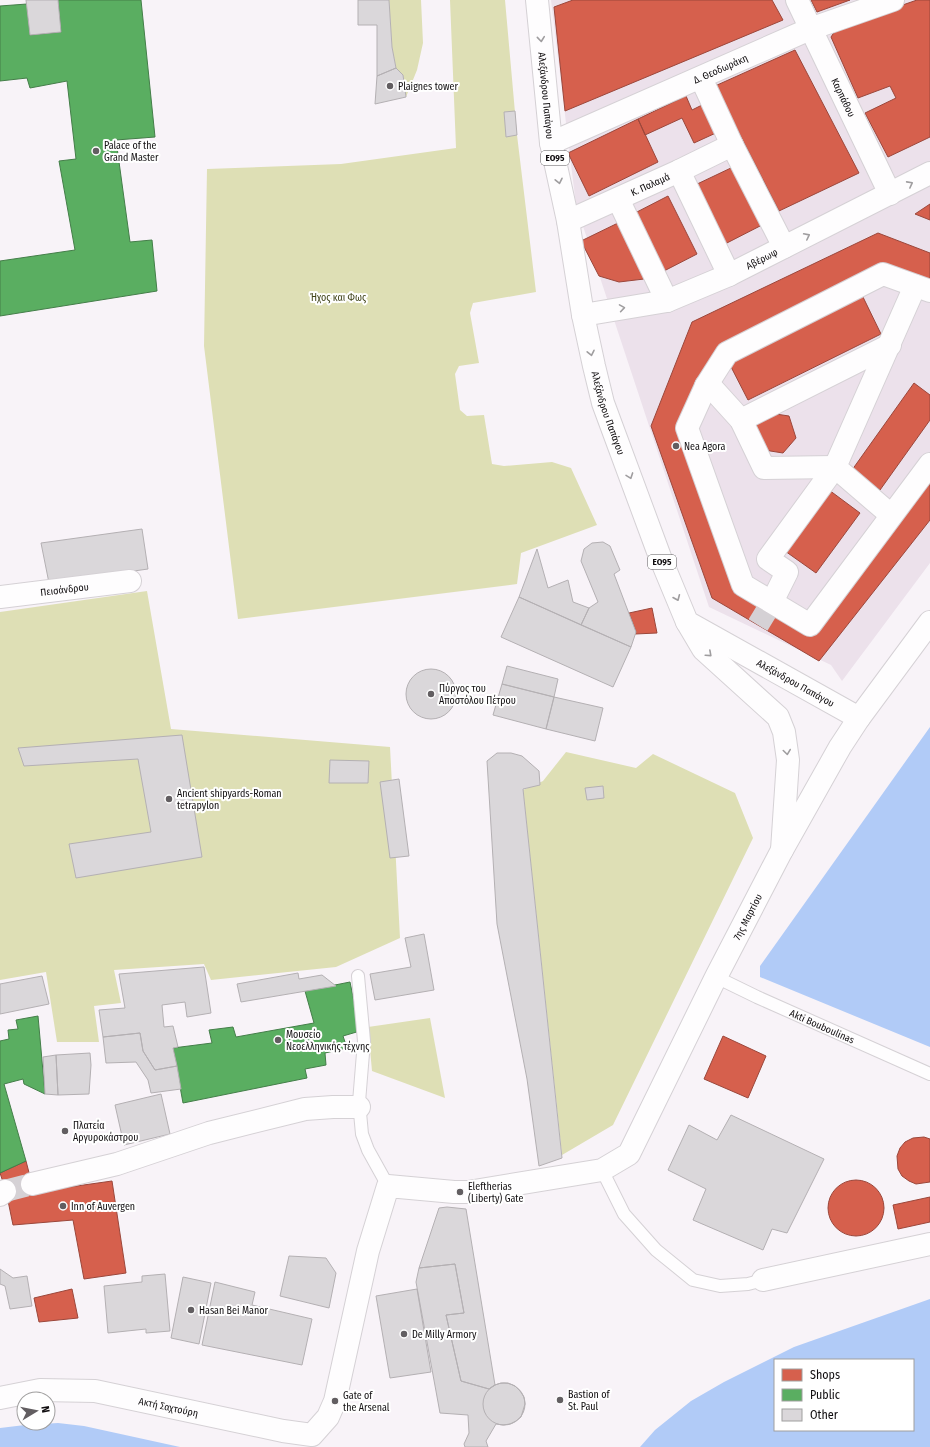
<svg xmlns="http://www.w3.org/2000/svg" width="930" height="1447" viewBox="0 0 930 1447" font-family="'Fira Sans Condensed',sans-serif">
<rect width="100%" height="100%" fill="#f8f3f8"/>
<path fill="#ece1eb" d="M551,0H930V563L842,681L831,665L709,607L576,205Z"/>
<path fill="#dedfb5" d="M389,0H421L423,43L417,70L406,97L403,76L396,68L392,47Z
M450,0H505L517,135L536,292L473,303L470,313L479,363L459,366L455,374L460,410L467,416L484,415L492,464L504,466L552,462L571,468L597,525L521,553L517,584L238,619L204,346L207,169L341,164L456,148Z
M147,591L171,729L390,747L400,938L336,967L211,980L204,964L114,970L121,1003L94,1006L99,1042H57L46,972L0,980V612Z
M566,752L636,768L653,754L735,793L753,838L613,1125L562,1155L523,790L543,781Z
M430,1018L445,1098L372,1071L368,1027Z"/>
<path fill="#b1cbf7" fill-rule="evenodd" d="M930,727V1047L760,977V966Z
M930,1299V1447H640L655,1430L691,1401L724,1382L794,1347ZM775,1360H913V1430H775Z
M58,1423L84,1426L180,1447H0V1428L25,1425Z"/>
<path fill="#d6604d" stroke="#9b473b" d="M573,0H772L783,20L565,111L554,7Z
M811,0H850L817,12Z
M917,0H930V137L888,157L865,113L896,98L890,86L858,98L831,37L837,28Z
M795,50L859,173L779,211L715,86Z
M686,96L692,110L704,104L718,132L694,143L682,118L645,135L638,119Z
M638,119L658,162L589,196L568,153Z
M733,167L762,225L721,246L693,186Z
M668,196L697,254L662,272L633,214Z
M930,204V220L915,214Z
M618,223L644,279L619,282L599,276L581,241Z
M878,233L930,253V291L883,274L727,353L687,428L743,585L810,625L930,464V520L819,661L712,598L651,426L692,322Z
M862,295L881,334L748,400L728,361Z
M914,383L930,395V420L880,490L852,470Z
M769,413L789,416L796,438L783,453L764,450L756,426Z
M829,490L860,513L816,573L785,551Z
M652,608L657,633L635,634L636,632L629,613Z
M723,1036L766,1056L748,1098L704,1079Z
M924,1137L930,1139V1182L916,1184L909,1181L902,1176L898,1169L897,1156L900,1148L905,1142L913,1138Z
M26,1161L34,1192L112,1181L126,1273L84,1279L73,1220L13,1225L6,1191L0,1173Z
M828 1208a28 28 0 1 1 56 0a28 28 0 1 1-56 0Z
M930,1197V1222L898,1229L893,1205Z
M72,1289L78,1318L39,1322L34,1298Z"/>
<path fill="#5aae61" stroke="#447e49" d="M58,0H141L155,137L116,140L130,242L152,240L157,291L0,316V261L75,250L59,161L76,159L67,81L30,88L27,78L0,81V6L27,4L30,35L61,32Z
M350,982L360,1031L343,1036L347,1048L325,1053L326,1065L305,1069L307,1078L183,1103L173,1048L212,1043L209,1030L233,1027L236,1037L314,1023L305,991Z
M38,1016L45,1094L24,1084L23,1079L4,1084L26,1161L0,1173V1041L9,1039L8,1030L18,1029L16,1020Z"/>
<path fill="#dad7da" stroke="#b4b0b3" d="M26,0H58L61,32L30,35Z
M358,0H389L392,47L396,68L377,76V25H358Z
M396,68L403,75L406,97L375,104L377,76Z
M515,111L517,135L506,137L504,112Z
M142,529L148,569L49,583L41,543Z
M603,542L610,546L620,570L614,574L636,632L631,647L581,625L589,608L598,602L581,561L584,549L592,543Z
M537,549L548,588L568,580L573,602L589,608L581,625L519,597Z
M519,597L631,647L613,687L501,637Z
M507,666L558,679L554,697L502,684Z
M406 694a25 25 0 1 1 50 0a25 25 0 1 1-50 0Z
M502,684L554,697L546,729L493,715Z
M554,697L603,708L595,741L546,729Z
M182,735L202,857L76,878L69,844L151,832L138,759L24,766L18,748Z
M497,753H511L522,756L539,771L540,785L523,789L562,1158L539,1166L527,1079L497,924L487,761Z
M330,760L369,761L368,783H329Z
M399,779L409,856L390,858L380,782Z
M603,786L604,798L587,800L585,788Z
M424,934L434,990L375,1000L370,974L411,967L405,938Z
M204,967L211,1013L187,1017L185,1002L162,1005L164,1027L173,1026L178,1047L173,1048L177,1066L155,1070L143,1051L140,1033L103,1037L99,1010L125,1008L119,974Z
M298,973L299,979L322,975L336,986L241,1002L237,984Z
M42,976L49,1004L0,1014V984Z
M140,1033L143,1051L155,1070L177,1066L181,1089L151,1093L148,1080L136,1062L106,1063L103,1037Z
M90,1053L91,1065L89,1094L58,1095L56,1055Z
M56,1055L58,1095L45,1094L43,1057Z
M161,1094L170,1134L124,1145L115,1105Z
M731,1115L824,1159L787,1233L772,1229L763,1250L693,1220L706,1189L668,1170L689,1125L717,1140Z
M447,1207L466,1209L495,1385L489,1389L461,1381L446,1315L464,1313L455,1264L419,1268L439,1208Z
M289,1256L326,1258L336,1273L329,1308L280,1296Z
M455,1264L464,1313L446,1315L461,1381L489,1389L495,1385L501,1383H508L515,1386L520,1391L524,1397L525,1404L521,1417L516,1421L510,1424L503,1425L496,1424L486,1441L488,1447H465L464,1444L469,1433L468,1415L440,1413L416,1282L419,1268Z
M0,1269L13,1278L27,1276L32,1306L10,1309L5,1286L0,1284Z
M165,1274L170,1331L146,1333V1329L108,1333L104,1286L142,1282V1276Z
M183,1277L211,1283L199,1344L171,1338Z
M215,1282L255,1292L252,1305L312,1319L302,1365L202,1345Z
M417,1289L431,1372L390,1378L376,1296Z
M483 1404a21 21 0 1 1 42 0a21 21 0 1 1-42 0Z"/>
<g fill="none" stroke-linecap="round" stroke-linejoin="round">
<path stroke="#d5d1d5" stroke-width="22" stroke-dasharray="22 11" stroke-linecap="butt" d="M758,625L772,602
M5,1191L32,1184"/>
<defs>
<g id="lane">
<path d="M358,976L364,1041L359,1102L362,1134L368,1150L388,1186"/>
<path id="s1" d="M716,977L757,997L930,1074"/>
<path d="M602,1170L624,1214L656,1250L693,1280L720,1286L748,1284L763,1280"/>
</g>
<g id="street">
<path id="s2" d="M797,0L890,194"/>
<path d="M701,78L732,145L784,247"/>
<path id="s3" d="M551,143L810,29L893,0"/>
<path d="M679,171L729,275"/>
<path d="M618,199L667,301"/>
<path id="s4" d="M568,221L679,171L732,145"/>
<path d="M930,291L883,274L727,353L706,386L687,428L743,585L810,625L930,464"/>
<path d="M706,386L712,388L741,420L764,468L835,467"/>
<path d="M741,420L890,345"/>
<path d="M891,515L835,467L915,286"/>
<path id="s5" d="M0,597L130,581"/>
<path d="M772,602L787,572L768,559L835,467"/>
<path d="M32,1184L117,1164L209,1133L305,1109L333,1107H359"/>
<path d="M0,1195L5,1191"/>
<path d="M763,1280L930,1244"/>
</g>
<g id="secondary">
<path id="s6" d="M583,315L667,301L729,275L930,173"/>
<path id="s7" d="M0,1398L40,1390L95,1391L283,1431L312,1435L328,1417L335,1401L368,1251L388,1186L454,1192H468L602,1170L629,1154L716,977L782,850L840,747L859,718"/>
</g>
<g id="primary">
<path id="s8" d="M537,0L551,143L568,221L583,315L594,366L603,403L660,557L687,622L859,718L930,622"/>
<path d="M687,622L703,649L778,717L784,732L788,760L782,850"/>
</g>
</defs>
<use href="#lane" stroke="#d5d1d5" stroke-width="14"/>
<use href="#street" stroke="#d5d1d5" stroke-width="24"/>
<use href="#secondary" stroke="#d5d1d5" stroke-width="24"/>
<use href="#primary" stroke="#d5d1d5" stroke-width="24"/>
<use href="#lane" stroke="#fefdfe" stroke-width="12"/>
<use href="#street" stroke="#fefdfe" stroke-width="22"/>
<use href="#secondary" stroke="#fefdfe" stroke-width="22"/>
<use href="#primary" stroke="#fefdfe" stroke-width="22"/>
</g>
<defs><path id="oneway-chevron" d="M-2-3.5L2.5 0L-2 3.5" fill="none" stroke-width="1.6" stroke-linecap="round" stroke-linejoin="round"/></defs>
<g stroke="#9f9d9f">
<use href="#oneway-chevron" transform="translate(541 39) rotate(84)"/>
<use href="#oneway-chevron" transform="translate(559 181) rotate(78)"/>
<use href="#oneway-chevron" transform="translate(910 184) rotate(-28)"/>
<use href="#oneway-chevron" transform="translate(807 236) rotate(-27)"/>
<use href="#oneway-chevron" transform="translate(622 308) rotate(-9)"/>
<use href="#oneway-chevron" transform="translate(591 353) rotate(78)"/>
<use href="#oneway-chevron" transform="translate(630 476) rotate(70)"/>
<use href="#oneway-chevron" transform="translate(677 598) rotate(67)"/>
<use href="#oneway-chevron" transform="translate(709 654) rotate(42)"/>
<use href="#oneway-chevron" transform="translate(787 752) rotate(82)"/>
</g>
<g fill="#625e61" stroke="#fff" stroke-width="1.5">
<circle cx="390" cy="86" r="4"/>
<circle cx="96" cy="151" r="4"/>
<circle cx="676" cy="446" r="4"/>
<circle cx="431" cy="694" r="4"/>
<circle cx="169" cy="799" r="4"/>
<circle cx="278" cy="1040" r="4"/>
<circle cx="65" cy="1131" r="4"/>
<circle cx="460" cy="1192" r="4"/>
<circle cx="63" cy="1206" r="4"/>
<circle cx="191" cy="1310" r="4"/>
<circle cx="404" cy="1334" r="4"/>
<circle cx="560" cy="1400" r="4"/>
<circle cx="335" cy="1401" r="4"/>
</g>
<g text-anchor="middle" stroke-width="4" stroke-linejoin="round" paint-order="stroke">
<g fill="#fff" stroke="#585658" stroke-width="1">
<rect x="541" y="151" width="28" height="14" rx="3"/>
<rect x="648" y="555" width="28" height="14" rx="3"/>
</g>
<g font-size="9" font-weight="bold" fill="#110e10">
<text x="555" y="161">ΕΟ95</text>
<text x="662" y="565">ΕΟ95</text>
</g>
<g font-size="10" fill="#110e10" stroke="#fff">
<text dy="4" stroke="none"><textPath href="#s3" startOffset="185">Δ. Θεοδωράκη</textPath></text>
<text dy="4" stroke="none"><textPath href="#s8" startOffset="96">Αλεξάνδρου Παπάγου</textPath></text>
<text dy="4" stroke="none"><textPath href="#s2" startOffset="108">Καρπάθου</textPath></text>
<text dy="4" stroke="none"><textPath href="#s4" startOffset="90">Κ. Παλαμά</textPath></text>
<text dy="4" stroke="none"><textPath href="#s6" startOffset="189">Αβέρωφ</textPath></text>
<text dy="4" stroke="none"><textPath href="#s8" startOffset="420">Αλεξάνδρου Παπάγου</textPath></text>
<text dy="4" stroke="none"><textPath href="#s5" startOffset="65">Πεισάνδρου</textPath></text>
<text dy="4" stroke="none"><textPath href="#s8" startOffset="768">Αλεξάνδρου Παπάγου</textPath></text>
<text dy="4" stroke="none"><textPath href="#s7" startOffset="1093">7ης Μαρτίου</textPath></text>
<text dy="4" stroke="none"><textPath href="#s1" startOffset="117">Akti Bouboulinas</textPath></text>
<text dy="4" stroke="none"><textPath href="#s7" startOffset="171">Ακτή Σαχτούρη</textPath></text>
</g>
<g font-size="10" fill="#110e10" stroke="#fff" text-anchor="start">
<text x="398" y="90">Plaignes tower</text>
<text x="104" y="149">Palace of the<tspan x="104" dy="12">Grand Master</tspan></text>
<text x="684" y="450">Nea Agora</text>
<text x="439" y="692">Πύργος του<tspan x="439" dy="12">Αποστόλου Πέτρου</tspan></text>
<text x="177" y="797">Ancient shipyards-Roman<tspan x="177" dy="12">tetrapylon</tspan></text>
<text x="286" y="1038">Μουσείο<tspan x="286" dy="12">Νεοελληνικής τέχνης</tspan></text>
<text x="73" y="1129">Πλατεία<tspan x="73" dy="12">Αργυροκάστρου</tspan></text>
<text x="468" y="1190">Eleftherias<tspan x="468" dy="12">(Liberty) Gate</tspan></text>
<text x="71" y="1210">Inn of Auvergen</text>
<text x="199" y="1314">Hasan Bei Manor</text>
<text x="412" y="1338">De Milly Armory</text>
<text x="568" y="1398">Bastion of<tspan x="568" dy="12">St. Paul</tspan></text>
<text x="343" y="1399">Gate of<tspan x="343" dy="12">the Arsenal</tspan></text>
</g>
<g font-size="10" fill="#3e4117" stroke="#fff">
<text x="338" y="301">Ήχος και Φως</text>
</g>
</g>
<rect x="774" y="1359" width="140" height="72" fill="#ffffff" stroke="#a09f9f"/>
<rect x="782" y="1369" width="20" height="12" fill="#d6604d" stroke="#a09f9f"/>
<text x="810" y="1379" font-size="12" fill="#110e10">Shops</text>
<rect x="782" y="1389" width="20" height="12" fill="#5aae61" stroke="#a09f9f"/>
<text x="810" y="1399" font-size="12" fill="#110e10">Public</text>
<rect x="782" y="1409" width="20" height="12" fill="#dad7da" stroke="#a09f9f"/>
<text x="810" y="1419" font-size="12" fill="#110e10">Other</text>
<g transform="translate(36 1411) rotate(80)"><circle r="19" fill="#ffffff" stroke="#a09f9f"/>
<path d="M0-3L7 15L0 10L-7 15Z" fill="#625e61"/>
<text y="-6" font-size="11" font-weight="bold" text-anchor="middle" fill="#110e10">N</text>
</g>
</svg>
